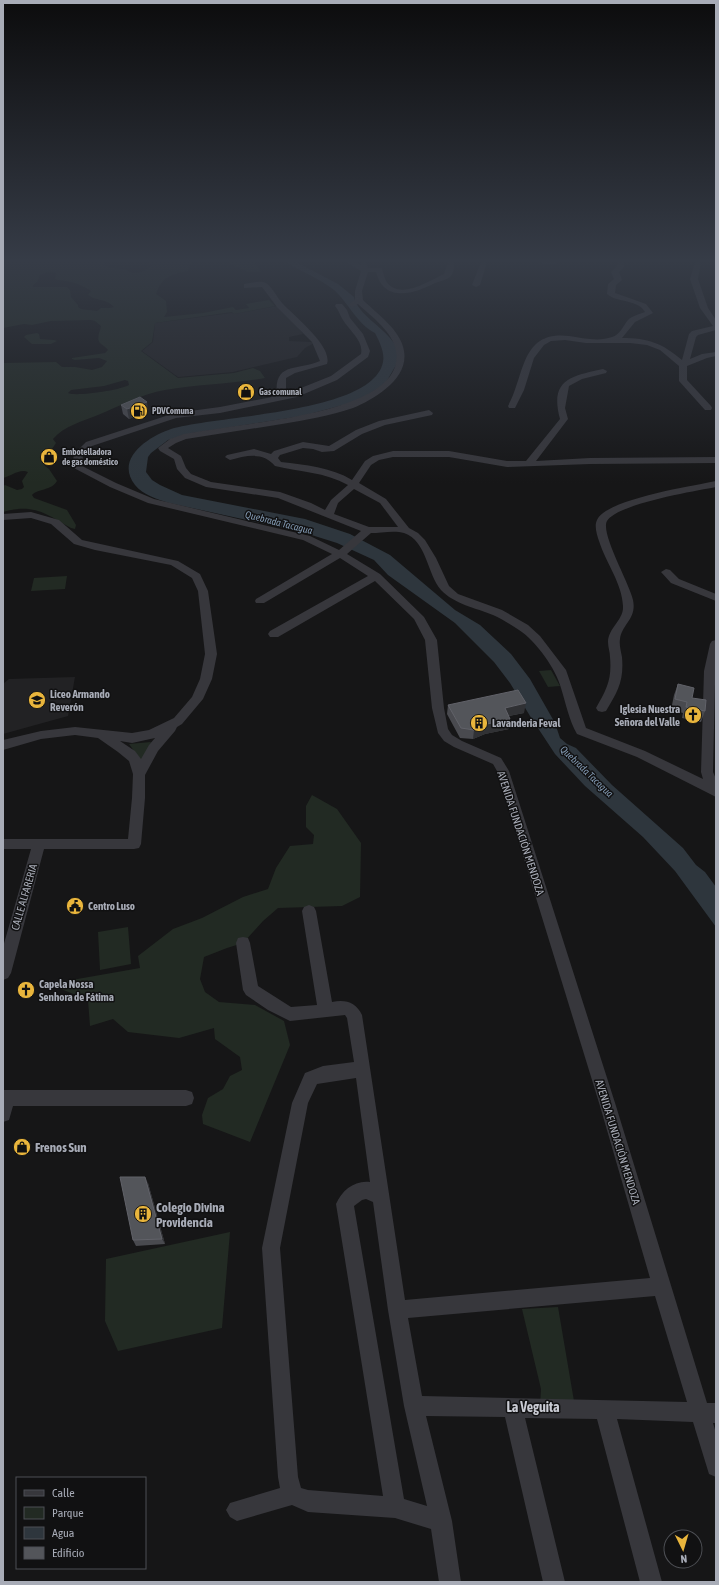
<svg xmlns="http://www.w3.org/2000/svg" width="719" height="1585" viewBox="0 0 719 1585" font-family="'Asap Condensed',sans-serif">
<rect width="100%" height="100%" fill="#161617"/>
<path fill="#222224" d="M277,306L296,324L303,334L289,337V341L311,342L314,343L305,348L297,357L233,372L178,377L142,351L153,342L155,323L232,313L234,314Z
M75,677L68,716L3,734V684L9,679Z"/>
<path fill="#222a23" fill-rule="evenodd" d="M3,262H106L104,265L109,268L124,269L133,273L142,272L151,266L148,262H191L188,271C171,274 162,277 156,294L166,301L167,312L164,317L203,313L233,307L236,310L249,308L246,304L269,300L275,306L234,314L232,312L155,323L152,342L141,351L178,378L234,373L253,368L260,371L265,378C232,384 198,384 165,390C142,394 120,406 98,415C83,421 64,426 53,439L56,443L43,463L45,466L49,469L57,481C51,491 39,488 32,495L34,498L67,510L76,525L75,529L71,528C46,514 34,503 3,512V486L5,485L17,490L22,489L24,487L22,481L28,472C20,468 11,476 3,478V363L56,362L62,367H75L92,370L102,367L107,361L99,358L75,360L72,359V358L105,353L108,350C105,346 103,346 100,343C96,338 100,332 101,326L95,321L91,320L51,321L32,325L24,324L3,328ZM48,272L56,273L55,279C59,281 61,280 65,281C74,282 84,286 91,291L88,295C95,301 106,298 114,307L110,308H101L97,311L81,309L78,307V305L71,297L70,290L67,287H33V285L37,282L40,275ZM125,380L128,381L129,385C121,390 75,397 68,393L71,390L104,386Z
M226,262H254L261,272H248Z
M37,333L39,334L40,339L54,340L57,341L51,344H32L24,337L26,335Z
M67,576L65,589L31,591L34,578Z
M551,670L560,686L548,687L539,671Z
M151,742L142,762L129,744Z
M312,795L337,809L361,843L360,897L342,906L278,908L263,921L243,943L227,948L204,957L200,979L205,992L219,1002L255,1005L284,1021L290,1045L250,1142L203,1124L202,1115L208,1098L223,1089L230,1076L242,1070L240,1057L215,1039L214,1028L179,1038L128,1032L113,1019L90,1026L88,1000L49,984L140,968L138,956L173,929L202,918L243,897L268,889L276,868L290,846L313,844L314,835L306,827V806Z
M128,927L131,964L100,970L98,932Z
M230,1232L222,1328L118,1351L105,1321L106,1259Z
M558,1307L575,1407H540L541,1389L522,1309Z"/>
<path fill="#2e363d" d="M285,262H296L338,284L354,297C357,315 389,330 397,348C398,351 399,356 399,360L385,384L358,401L302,416L193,433L168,440L151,453L148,457L146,472L152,480L160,485L182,495L305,519L350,534L390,555L455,610L480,625L511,654L530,679L555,723L560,738L567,744L576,748L612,785L683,848L696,865L705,872L716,887V927L675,871L643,837L585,786L555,754L530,716L510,683L494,662L455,623L388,575L374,560L337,543L302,532L169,503C157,499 143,495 135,485C114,458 150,436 171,429C215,415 373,414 383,362C385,352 379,341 375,333C358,325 347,301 334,290C320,279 301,271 285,262Z"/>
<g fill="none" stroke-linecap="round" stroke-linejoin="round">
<path fill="#37373c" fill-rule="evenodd" d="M346,262H354L361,265L362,262H366L368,268H382C383,272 384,277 386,281C399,301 429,281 444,274L448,262H454C454,267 454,273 450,277C446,280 440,281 435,283C414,294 384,303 376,272H368L362,291L363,300C377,314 401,330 404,351C409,379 374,399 353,408C330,416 305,420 282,424C250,429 218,434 186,439L176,443L168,448L181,456L186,468L191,474L211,482L280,492L311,503L325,510L331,500L348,485C325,472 300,472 275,466C263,451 246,456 230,460L225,457L227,455L254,449L271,454L274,451L303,442L329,446L356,430L379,421L429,410L433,413L432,415L385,425L362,434L334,451L322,452L313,449L303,448L280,455L278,458L281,462C305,465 331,467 352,480L365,461L373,456L393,451H449L507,461H526L560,419C549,379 572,376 603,369L607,371L606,373L582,379L569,386L565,408L568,419L536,461L590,458L716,457V463L590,464L507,467L449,457H393L379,460L371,465L359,483L386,499L409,528L418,533L425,540L436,558L449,586L458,594L502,610L528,625L540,636L566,670L586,728L645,751L703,779L701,772L704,671L710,644L712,641L716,640L713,772L716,779V797L637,757L577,734C569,720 566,704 561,688C556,669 536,641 519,630C511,625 502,619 493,615C476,608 454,604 441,590C427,574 427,541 404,533C395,530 380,533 371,533L347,554L380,574L424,617L437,640L444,708L448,729L452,735L462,741L501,758L509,771L616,1106L707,1403H716V1423H713L716,1433V1477L709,1474L693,1422L617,1419L662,1582H640L597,1419L525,1418L565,1582H543L505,1417L426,1416L452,1521L461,1582H439L431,1529L395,1518L308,1512L292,1505L237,1521L230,1517L226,1510L230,1503L280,1488L278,1477L262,1248L292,1103L305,1073L323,1066L354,1062L347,1018L345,1015L290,1021L268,1010L246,995L243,990L236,943L238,938L243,937L248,938L250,943L258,986L291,1007L317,1005L302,911L304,907L309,905L314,907L316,911L332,1002C345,999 356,1002 362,1015L405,1300L650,1278L600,1106L497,771L493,764L454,747L444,741L438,733L432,708L425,640L414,619L375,581L278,637H270L268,634L270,631L368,576L340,558L264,603H256L255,601L256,599L332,554L303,540L148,503L110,487L72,467L74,454L86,442L175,413L220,407L277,396C273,361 298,371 320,361L312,342L277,307L262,287L244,288V284C251,283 260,280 266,283C272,287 277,297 282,303C293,315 333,346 327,364L295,373L286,378V394L331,376L361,354C364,341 349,330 343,320C340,315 339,311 335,306L336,304H342L347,310L350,318L363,334L370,351L368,357L337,380L297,397L220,413L176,418L92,446L83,455L82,466L116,483L154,499L310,536L339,550L361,531L278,498L206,487L185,478L177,469L174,459L160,451L158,448L170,439L184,434C206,430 228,427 250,424C284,418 406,405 396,351C393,332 372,317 358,304L352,307L348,305L355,300V291L361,271ZM354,489L380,503L398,527H369L334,514L338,503ZM356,1078L370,1182C355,1180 342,1190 336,1204L383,1496L308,1490L301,1488L298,1477L280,1248L308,1103L317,1084ZM366,1199L373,1202L388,1310L404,1406L427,1506L404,1499L354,1206L362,1200ZM655,1296L687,1402L422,1396L408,1318Z
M481,262H487L480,285L476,287L472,285Z
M539,262H559C555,265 543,265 539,262Z
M618,262H624V267L619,272L622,280L616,285L615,293L646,304L653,313L635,322L622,338C648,338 662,343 682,360L689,334L692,331L713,326L700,308L690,279L695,262H701L698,279L708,308L716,320V330L698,335L696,337L690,359L702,354L716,352V356L707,358L687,366V380L711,406L712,408L711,410H705L679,381V366L660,350L647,345L630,343H586L565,340L551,341L544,345L534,358L524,390L515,408H509L508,406C525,376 520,330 569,336C582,338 599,342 612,337C620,335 623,326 628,320C632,316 640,314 645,312C638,299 617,303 607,294L608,284L614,279L611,272L617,266Z
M716,481V487C695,491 617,504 607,521C600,533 630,584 633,600C637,619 622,624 620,639C619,645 621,651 622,657C624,681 618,691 606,711L602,712L598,711L596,708C607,689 612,679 610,657C610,652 608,647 608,642C608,628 624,620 623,606C622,583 606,563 599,541C597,535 594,526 597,520C606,499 693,486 716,481Z
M31,512L59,520L82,540L178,561L200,574L208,591L217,654L212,679L203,699L182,724L177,727L175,731L158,751L145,775V798L141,844L139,848L134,849H44L11,973L8,978L3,980V947L31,849H3V839H128L132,798L133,774L129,761L118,752L98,738L75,735L41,739L3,750V740L41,731L75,727L132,733L149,730L174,718L192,697L200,679L205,654L198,591L192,578L171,565L95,550L74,544L51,524L31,518L3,520V514ZM155,738L149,745L141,759L135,751L120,741L132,743Z
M666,569L670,570L679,579L716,594V601L671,583L661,572Z
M3,1090H186L192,1092L194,1098L192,1104L186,1106H13L9,1120L3,1122Z"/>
</g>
<path fill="#494a4f" d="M121,405L148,411L129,419L123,414Z
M678,684L705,711L701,722L682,718L683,713L671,710L674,695Z
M448,705L524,713L509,716V729L485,734L473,739L460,738L447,714Z
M148,1183L165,1244L136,1246L133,1240Z"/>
<path fill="#303134" d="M147,402L148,411L129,419L127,409Z
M526,703L524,713L503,717L505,708Z
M510,719L509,729L485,734L473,739L474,730L487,724Z
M145,1177L148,1183L165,1244L162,1239Z"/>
<path fill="#53555a" stroke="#616269" d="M140,397L147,402L127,409L121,405Z
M678,684L694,688L692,698L706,700L705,711L686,707L687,702L675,699Z
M518,690L526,703L505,708L510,719L487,724L474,730L461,728L448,705Z
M120,1177H145L162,1239L133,1240Z"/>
<linearGradient id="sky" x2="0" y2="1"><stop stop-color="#0c0c0d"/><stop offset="0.54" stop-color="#363c47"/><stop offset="1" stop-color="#363c47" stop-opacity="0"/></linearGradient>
<rect width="719" height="483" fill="url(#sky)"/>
<defs>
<symbol id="shop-disc" viewBox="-11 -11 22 22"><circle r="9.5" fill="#e9b53c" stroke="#111112"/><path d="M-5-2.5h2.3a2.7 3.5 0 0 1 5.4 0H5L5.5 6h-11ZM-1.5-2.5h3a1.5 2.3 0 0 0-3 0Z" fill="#111"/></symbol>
<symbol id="fuel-disc" viewBox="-11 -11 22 22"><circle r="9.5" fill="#e9b53c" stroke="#111112"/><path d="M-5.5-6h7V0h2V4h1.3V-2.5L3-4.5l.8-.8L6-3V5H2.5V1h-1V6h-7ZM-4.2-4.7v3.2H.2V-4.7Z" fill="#111"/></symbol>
<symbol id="school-disc" viewBox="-11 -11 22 22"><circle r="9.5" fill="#e9b53c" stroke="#111112"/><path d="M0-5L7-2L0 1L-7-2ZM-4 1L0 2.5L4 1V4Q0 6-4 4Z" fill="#111"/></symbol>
<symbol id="church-disc" viewBox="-11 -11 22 22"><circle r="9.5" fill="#e9b53c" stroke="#111112"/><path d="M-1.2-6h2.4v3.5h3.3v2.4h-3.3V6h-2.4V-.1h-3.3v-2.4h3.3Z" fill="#111"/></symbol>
<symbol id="building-disc" viewBox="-11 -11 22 22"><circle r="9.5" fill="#e9b53c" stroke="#111112"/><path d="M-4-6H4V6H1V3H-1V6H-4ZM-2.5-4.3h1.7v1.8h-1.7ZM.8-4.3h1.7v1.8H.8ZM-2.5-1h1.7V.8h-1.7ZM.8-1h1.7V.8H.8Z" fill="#111"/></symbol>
<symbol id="civic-disc" viewBox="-11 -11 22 22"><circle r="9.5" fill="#e9b53c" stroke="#111112"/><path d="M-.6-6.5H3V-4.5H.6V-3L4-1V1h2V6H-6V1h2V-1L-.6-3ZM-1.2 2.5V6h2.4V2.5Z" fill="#111"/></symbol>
</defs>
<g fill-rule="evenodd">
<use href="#shop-disc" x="236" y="382" width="20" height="20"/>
<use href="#fuel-disc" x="129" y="401" width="20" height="20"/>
<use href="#shop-disc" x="39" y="447" width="20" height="20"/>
<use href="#school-disc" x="27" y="690" width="20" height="20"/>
<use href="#church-disc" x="683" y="705" width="20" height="20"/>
<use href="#building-disc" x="469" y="713" width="20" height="20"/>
<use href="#civic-disc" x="65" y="896" width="20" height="20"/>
<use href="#church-disc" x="16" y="980" width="20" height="20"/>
<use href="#shop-disc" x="12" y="1137" width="20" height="20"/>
<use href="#building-disc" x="133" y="1204" width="20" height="20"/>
</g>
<g text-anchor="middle" stroke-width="3" stroke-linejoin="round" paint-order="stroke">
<g font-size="9" font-weight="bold" fill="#a8acb7" stroke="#111112" text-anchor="start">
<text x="259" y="395">Gas comunal</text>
<text x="152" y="414">PDVComuna</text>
<text x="62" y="455">Embotelladora<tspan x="62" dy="10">de gas doméstico</tspan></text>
</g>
<g font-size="10" font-style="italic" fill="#8198b0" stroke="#111112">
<text transform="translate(279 522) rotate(14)" y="4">Quebrada Tacagua</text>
<text transform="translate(587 771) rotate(44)" y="4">Quebrada Tacagua</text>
</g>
<g font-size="11" font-weight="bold" fill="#a8acb7" stroke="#111112" text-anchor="start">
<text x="50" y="698">Liceo Armando<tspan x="50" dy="13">Reverón</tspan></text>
<text x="680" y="713" text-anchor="end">Iglesia Nuestra<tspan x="680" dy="13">Señora del Valle</tspan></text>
<text x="492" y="727">Lavanderia Feval</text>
<text x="88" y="910">Centro Luso</text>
<text x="39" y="988">Capela Nossa<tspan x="39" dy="13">Senhora de Fátima</tspan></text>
</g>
<g font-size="11" fill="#a8acb7" stroke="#111112">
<text transform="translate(521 833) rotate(72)" y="4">AVENIDA FUNDACIÓN MENDOZA</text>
<text transform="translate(24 897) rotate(-74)" y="4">CALLE ALFARERIA</text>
<text transform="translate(618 1142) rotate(73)" y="4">AVENIDA FUNDACIÓN MENDOZA</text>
</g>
<g font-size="13" font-weight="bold" fill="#a8acb7" stroke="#111112" text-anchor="start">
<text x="35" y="1152">Frenos Sun</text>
<text x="156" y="1212">Colegio Divina<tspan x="156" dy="15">Providencia</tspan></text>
</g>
<g font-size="14" font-weight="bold" fill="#c9cbd3" stroke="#111112">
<text x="533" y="1412">La Veguita</text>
</g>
</g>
<rect width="719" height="1585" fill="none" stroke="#a8acb7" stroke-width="8"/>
<rect x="16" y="1477" width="130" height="92" fill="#111112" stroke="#4d4f54"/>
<rect x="24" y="1490" width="20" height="6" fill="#37373c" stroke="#4d4f54"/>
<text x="52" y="1497" font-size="12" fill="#a8acb7">Calle</text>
<rect x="24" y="1507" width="20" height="12" fill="#222a23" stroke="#4d4f54"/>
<text x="52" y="1517" font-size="12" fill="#a8acb7">Parque</text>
<rect x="24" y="1527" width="20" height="12" fill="#2e363d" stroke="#4d4f54"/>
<text x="52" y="1537" font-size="12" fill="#a8acb7">Agua</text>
<rect x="24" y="1547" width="20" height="12" fill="#53555a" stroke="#4d4f54"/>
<text x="52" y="1557" font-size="12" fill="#a8acb7">Edificio</text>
<g transform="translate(683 1549) rotate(175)"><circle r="19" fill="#111112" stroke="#4d4f54"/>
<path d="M0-3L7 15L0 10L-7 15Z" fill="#e9b53c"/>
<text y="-6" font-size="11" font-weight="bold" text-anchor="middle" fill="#a8acb7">N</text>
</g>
</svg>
